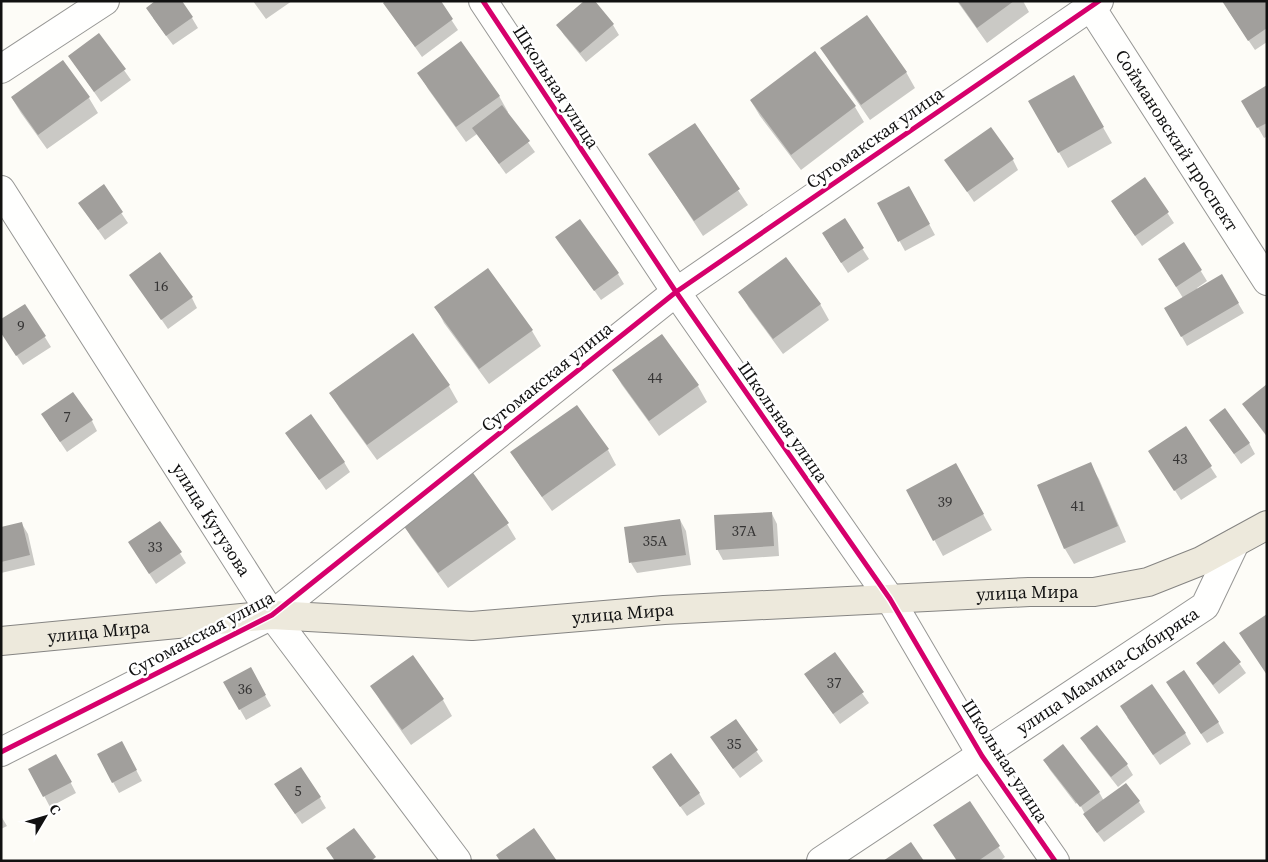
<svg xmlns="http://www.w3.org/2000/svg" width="1268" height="862" viewBox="0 0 1268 862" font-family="'Source Serif 4',serif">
<rect width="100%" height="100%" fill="#fdfcf7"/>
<path fill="#0003" d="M253,1H292L266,19Z
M439,1L458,30L422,57L384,3Z
M957,1H1023L1029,12L987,43Z
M1267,1V42L1255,50L1228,10Z
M153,18H192L198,28L173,45Z
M558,25H613L619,35L586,62L564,35Z
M99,35L131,80L101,102L69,56Z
M822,48L906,72L915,88L870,120L831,64Z
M814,53L855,107L864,122L801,170L760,116L751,101Z
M419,73L499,96L508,112L507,113L535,152L506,174L477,134L466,142L428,89Z
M1074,77L1112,143L1068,168L1030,102Z
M1267,87V138L1266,137L1264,138L1243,101Z
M12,98H89L98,113L47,149L21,113Z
M694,125L748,205L703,236L650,155Z
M946,160H1013L1018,170L974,202Z
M1145,179L1174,223L1142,246L1118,211Z
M103,186L128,223L105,240L86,213Z
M915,198L935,235L905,251L879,204Z
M844,220L869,259L848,273L829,244Z
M557,238L618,274L624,284L601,300Z
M1184,244L1207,281L1197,288L1198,290L1222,276L1244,313L1187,346L1166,308L1183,298L1165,269Z
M488,270L532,331L541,346L489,384L444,323L436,307Z
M131,275L192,298L197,308L168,329Z
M740,293L820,304L829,320L783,354L749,308Z
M25,305L51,347L23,365L1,332Z
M412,335L449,386L458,402L377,460L340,409L331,394Z
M661,335L698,386L707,402L659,436L622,385L613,370Z
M1267,387V437L1243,404Z
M92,421L97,431L67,452L48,424Z
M1211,421L1249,443L1255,454L1241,464Z
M1185,428L1217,477L1181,500L1156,461Z
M287,433L344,462L350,472L326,490Z
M608,450L616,465L552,511L521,468L512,453Z
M1090,464L1099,479L1126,542L1074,564L1065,549L1038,485Z
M964,480L992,530L943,556L907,490Z
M772,514L777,524L779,556L723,560L717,549Z
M680,520L686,531L691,565L637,573L631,563Z
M402,521L507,524L516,539L448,588L411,537Z
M160,522L186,563L156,584L135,552Z
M22,524L28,534L35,565L1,573V529Z
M1224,642L1246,673L1219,694L1197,664Z
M834,654L869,703L840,724L812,684Z
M412,657L443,700L452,716L411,745L381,702L372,686Z
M250,669L271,706L246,720L225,683Z
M1174,692L1218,722L1224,733L1207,743Z
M1127,717L1185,733L1191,744L1160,765Z
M736,721L763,761L740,778L718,748Z
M1097,727L1127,765L1133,775L1118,787L1088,749L1082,738Z
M127,753L142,781L119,793L98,755Z
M1044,760L1099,792L1104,801L1139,802L1145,812L1104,842L1091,825L1078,801L1076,804L1050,770Z
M62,766L76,793L50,807L30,769Z
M653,768L699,793L705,804L687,816Z
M282,795L320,798L326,808L302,824Z
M969,803L1005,857L1000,861H957Z
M1,816L7,826L1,829Z"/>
<path fill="#a19f9c" d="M155,1H182L193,17L166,36L146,8Z
M385,1H441L453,19L415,47L383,3Z
M584,1H595L614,24L580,53L556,25Z
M958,1H1014L977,28Z
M1222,1H1267V28L1248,41Z
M867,15L907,72L861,105L820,48Z
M99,33L126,69L94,92L68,56Z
M461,41L500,96L456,127L417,73Z
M815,51L856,106L791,155L750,100Z
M63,60L90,97L38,135L11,97Z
M1074,75L1104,127L1058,153L1028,101Z
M1267,85V123L1257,128L1241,101Z
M502,105L530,141L499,164L472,128Z
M695,123L740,189L694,221L648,154Z
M991,127L1014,159L967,192L944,160Z
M1145,177L1169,212L1135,236L1111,201Z
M104,184L123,212L98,230L78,203Z
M909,186L930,224L898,242L877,203Z
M845,218L864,248L841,263L822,233Z
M580,219L619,273L594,291L555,237Z
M1184,242L1202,270L1176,287L1158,259Z
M160,252L193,297L161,320L129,275Z
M786,257L821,304L773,339L738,292Z
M488,268L533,330L479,369L434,307Z
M1222,274L1239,303L1181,337L1164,308Z
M25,304L46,336L16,356L1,333V319Z
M413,333L450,385L367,445L329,393Z
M662,334L699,385L649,421L612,370Z
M1267,384V436L1242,404Z
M73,392L93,420L60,442L41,414Z
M577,405L609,449L542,497L510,452Z
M1225,408L1250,443L1234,454L1209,420Z
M311,414L345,462L319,480L285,433Z
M1186,426L1212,466L1174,491L1148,451Z
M1091,462L1118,526L1064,549L1037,485Z
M956,463L984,514L933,541L906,490Z
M471,470L509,523L438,573L400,521Z
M772,512L774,546L716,550L714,515Z
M680,519L686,555L629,563L624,527Z
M160,521L182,552L149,574L128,542Z
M22,522L30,555L1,562V527Z
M1267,614V675L1239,633Z
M1224,641L1241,662L1213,685L1196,663Z
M835,652L864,692L833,714L804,674Z
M413,655L444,699L402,730L370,686Z
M251,667L266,695L239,710L223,682Z
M1184,670L1219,722L1201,734L1166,682Z
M1152,684L1186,733L1153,755L1120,706Z
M736,719L758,750L733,769L710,737Z
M1097,725L1128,764L1111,777L1080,738Z
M122,741L137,770L112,783L97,754Z
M1063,744L1100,792L1080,807L1043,760Z
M671,753L700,793L680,807L652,767Z
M56,754L72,782L43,797L28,769Z
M301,767L321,797L295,814L274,784Z
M1126,783L1140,801L1097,833L1083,814Z
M970,801L1000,846L978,861H957L933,825Z
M354,828L376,857L371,861H335L326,848Z
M534,828L557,861H500L496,855Z
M911,842L924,861H883Z"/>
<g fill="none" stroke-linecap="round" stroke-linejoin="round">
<defs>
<g id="minor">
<path d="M483,1L676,292L890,599L982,756L1055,861"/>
<path id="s1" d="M1087,1L1267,281"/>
<path d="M1,69L105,1"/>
<path id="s2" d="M1,190L272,615L457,861"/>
<path d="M1,752L272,615L676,292L1099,1"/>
<path id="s3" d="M821,861L1205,606L1235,543"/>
</g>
<g id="major">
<path id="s4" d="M1,641L272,615L472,626L664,610L1029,592H1094L1148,582L1201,561L1267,525"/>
</g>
</defs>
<use href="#minor" stroke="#979795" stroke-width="30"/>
<use href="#major" stroke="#858482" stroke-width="30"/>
<use href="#minor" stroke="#fffffe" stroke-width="28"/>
<use href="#major" stroke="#ede9dc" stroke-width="28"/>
<defs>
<path id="cycleway" d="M483,1L676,292L890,599L982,756L1055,861
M1,752L272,615L676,292L1099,1"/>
</defs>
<use href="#cycleway" stroke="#fff" stroke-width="8"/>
<use href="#cycleway" stroke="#d6006c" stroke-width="5"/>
</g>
<g text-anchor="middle" stroke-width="5" stroke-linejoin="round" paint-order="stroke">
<g font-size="15" fill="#353434">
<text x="161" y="291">16</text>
<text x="21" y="331">9</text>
<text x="655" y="383">44</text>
<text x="67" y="422">7</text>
<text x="1180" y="464">43</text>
<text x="945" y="507">39</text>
<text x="1078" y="511">41</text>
<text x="744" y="536">37А</text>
<text x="655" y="546">35А</text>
<text x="155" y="552">33</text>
<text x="834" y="688">37</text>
<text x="245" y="694">36</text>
<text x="734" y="749">35</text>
<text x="298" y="796">5</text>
</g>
<g font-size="18" fill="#111" stroke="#fff">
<text transform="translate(556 87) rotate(57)" y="6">Школьная улица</text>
<text transform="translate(875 138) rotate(-35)" y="6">Сугомакская улица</text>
<text dy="6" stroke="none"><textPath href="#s1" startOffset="166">Соймановский проспект</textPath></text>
<text transform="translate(547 377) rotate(-39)" y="6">Сугомакская улица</text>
<text transform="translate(783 422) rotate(55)" y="6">Школьная улица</text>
<text dy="6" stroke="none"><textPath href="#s2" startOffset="391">улица Кутузова</textPath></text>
<text dy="6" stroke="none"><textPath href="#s4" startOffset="1029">улица Мира</textPath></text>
<text dy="6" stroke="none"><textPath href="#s4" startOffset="624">улица Мира</textPath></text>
<text dy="6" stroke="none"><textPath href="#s4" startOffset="98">улица Мира</textPath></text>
<text transform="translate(201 634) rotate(-28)" y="6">Сугомакская улица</text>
<text dy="6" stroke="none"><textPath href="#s3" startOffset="344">улица Мамина-Сибиряка</textPath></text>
<text transform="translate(1005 761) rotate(57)" y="6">Школьная улица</text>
</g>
</g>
<rect width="1268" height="862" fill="none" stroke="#111111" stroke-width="5"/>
<g transform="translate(45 817) rotate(52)" stroke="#ffffff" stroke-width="4" paint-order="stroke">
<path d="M0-4L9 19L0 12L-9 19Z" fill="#111111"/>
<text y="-8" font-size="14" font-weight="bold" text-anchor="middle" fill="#111111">С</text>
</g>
</svg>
